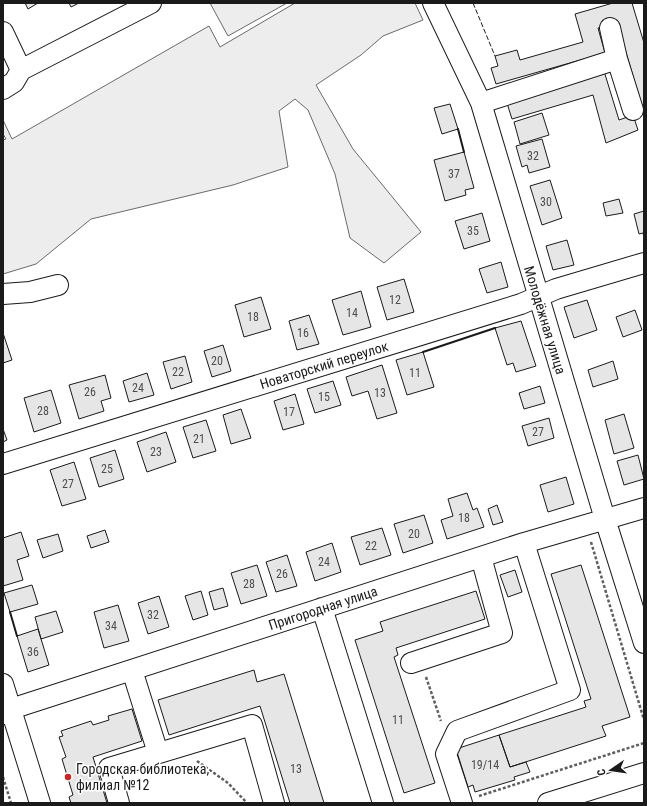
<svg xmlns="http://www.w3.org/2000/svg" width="647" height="806" viewBox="0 0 647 806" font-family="'Roboto Condensed',sans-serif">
<rect width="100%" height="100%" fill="#fff"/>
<path fill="#ededed" stroke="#6a6a6a" d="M210,3H287L228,36Z
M295,3H415L423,20L383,36L361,55L316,85L353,149L421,232L384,263L350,238L335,174L308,110L295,99L279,111L288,167L233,185L91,219L36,264L3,274V140L6,139L3,134V120L12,139L209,26L220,47Z"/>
<path fill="#e6e6e6" stroke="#1a1a1a" d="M25,3H38L28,9Z
M69,3H79L71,7Z
M613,3H632L644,43V113L617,22L598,28L605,53L496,84L491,68L498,66L495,56L517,50L520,60L583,42L575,14Z
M604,71L619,120L633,115L638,130L606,143L593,95L512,119L506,100Z
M450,104L458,129L442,134L434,108Z
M542,113L549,135L520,144L514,122Z
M542,139L550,167L529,173L527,165L522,167L516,146Z
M464,152L474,188L465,190L466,195L445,201L434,160Z
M550,180L562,218L542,225L530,186Z
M619,199L623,213L606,216L603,203Z
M644,211V237L643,233L639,234L634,214Z
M482,213L490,241L464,249L455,221Z
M567,240L574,265L553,270L546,246Z
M501,262L508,287L487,293L479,269Z
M404,279L414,312L387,320L377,287Z
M361,291L371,327L343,335L332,300Z
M261,297L271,329L244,337L235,305Z
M587,300L597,330L574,338L564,307Z
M635,310L642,330L623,337L616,317Z
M309,315L319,344L297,350L289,321Z
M521,321L536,366L516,372L513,363L507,365L495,328Z
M3,333L12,360L3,363Z
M223,345L231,371L212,377L204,351Z
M423,352L434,387L407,395L396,360Z
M185,356L192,382L171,389L163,362Z
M613,361L618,379L593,387L588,370Z
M382,365L397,413L377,419L368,391L352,396L346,377Z
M147,373L154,395L129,402L123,381Z
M105,375L111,398L101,401L104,411L79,419L69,385Z
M333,381L341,405L315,413L307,389Z
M540,386L545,403L524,409L519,393Z
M51,390L61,423L34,432L24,398Z
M295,394L304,424L283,430L274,401Z
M241,409L251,438L231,444L223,415Z
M624,414L634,448L614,454L605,420Z
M549,418L554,438L528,446L522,426Z
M206,420L216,451L193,458L183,427Z
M3,429L7,440L3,442Z
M166,432L176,462L147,472L137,442Z
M115,450L124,479L99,487L90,458Z
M638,455L644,479L624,485L617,461Z
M74,462L86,499L62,506L50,470Z
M566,477L574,504L548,512L540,485Z
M467,493L473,510L477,508L484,527L447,539L441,520L453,516L448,499Z
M497,505L503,522L493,525L488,509Z
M424,515L433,543L403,553L394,524Z
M382,528L391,555L360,565L351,537Z
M105,530L109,542L91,548L87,536Z
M21,532L29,556L17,560L23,580L3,586V538Z
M58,534L63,551L43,558L37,540Z
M332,543L341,572L315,581L306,552Z
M287,555L297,586L276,592L266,562Z
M257,565L267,596L241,604L231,573Z
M581,565L630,717L602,726L606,736L510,767L499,735L586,707L584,701L591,699L551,574Z
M515,570L522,592L508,597L500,575Z
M32,585L38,604L10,612L4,593Z
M223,588L228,606L214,610L209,592Z
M201,591L208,615L193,620L185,596Z
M476,591L485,619L396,648L398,655L394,657L435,783L404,793L355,640L383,631L380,622Z
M159,596L169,627L148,634L138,603Z
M118,605L129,641L104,648L94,612Z
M56,611L63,632L41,639L35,617Z
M38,629L49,665L28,672L17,636Z
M254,670L257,682L284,674L324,803H290L260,706L169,735L158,700Z
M132,709L142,741L93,757L107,803H71L69,797L73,795L62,759L66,757L59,737L63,736L61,731L91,721L93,725L109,720L108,716Z
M499,735L510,767L526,762L530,772L514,777L515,780L475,792L473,785L468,787L456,749Z"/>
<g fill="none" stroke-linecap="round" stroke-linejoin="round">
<defs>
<path id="minor" d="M433,3L481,103L605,519L644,643
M610,28L617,59
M3,32L21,70L151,3
M3,89L14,82L21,70
M481,103L617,59L633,110
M3,294L30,292L58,285
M3,464L521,304L556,289L644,263
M322,608L383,803
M411,663L502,633L481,557
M132,670L158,753
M3,684L40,803
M3,714L11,709L524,543L644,508
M119,803L109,768L252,725L274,803
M462,803L446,754L457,731L570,690L524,543
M548,803L644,773"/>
</defs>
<use href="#minor" stroke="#1a1a1a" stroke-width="22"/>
<path stroke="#5f5f5f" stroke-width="2.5" stroke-dasharray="3 2" stroke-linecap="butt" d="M591,542L644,720
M426,677L441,721
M197,761L228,783L247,803
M3,777L11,803
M479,796L644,743"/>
<use href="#minor" stroke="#fff" stroke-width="20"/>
<path stroke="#1a1a1a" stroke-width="1" stroke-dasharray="5 2" stroke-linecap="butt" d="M473,3L495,56"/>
<path stroke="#1a1a1a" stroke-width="2" d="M458,129L464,152
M423,352L495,328
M10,612L17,636"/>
</g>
<circle fill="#c62828" stroke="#fff" stroke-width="1.5" cx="68" cy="777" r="4"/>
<g text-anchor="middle" stroke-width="3" stroke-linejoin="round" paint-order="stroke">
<g font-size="12" fill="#4d4d4d">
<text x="533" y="160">32</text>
<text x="454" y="178">37</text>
<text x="546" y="206">30</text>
<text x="473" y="235">35</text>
<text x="395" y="304">12</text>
<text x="352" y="317">14</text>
<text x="253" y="321">18</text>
<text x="303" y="337">16</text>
<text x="217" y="365">20</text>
<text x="178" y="376">22</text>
<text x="415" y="377">11</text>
<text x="138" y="392">24</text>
<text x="90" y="396">26</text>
<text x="380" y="397">13</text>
<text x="324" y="401">15</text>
<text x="43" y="415">28</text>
<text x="289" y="416">17</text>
<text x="538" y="436">27</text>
<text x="199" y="443">21</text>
<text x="156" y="456">23</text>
<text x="107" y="473">25</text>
<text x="68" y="488">27</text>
<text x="464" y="522">18</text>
<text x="414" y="538">20</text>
<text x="371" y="550">22</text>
<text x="324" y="566">24</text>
<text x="282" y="578">26</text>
<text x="249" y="588">28</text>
<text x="153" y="619">32</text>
<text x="111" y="630">34</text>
<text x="33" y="656">36</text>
<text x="398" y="724">11</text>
<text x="485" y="769">19/14</text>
<text x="296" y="773">13</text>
</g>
<g font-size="14" fill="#1a1a1a" stroke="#fff">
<text transform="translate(545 320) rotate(73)" y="5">Молодёжная улица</text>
<text transform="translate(324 365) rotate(-17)" y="5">Новаторский переулок</text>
<text transform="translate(323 608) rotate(-18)" y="5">Пригородная улица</text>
</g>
<g font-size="14" fill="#1a1a1a" stroke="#fff" text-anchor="start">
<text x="76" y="774">Городская библиотека,<tspan x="76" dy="16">филиал №12</tspan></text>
</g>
</g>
<rect width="647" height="806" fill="none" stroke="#1a1a1a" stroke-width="8"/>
<g transform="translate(611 770) rotate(257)" stroke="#ffffff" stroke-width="3" paint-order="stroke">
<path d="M0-3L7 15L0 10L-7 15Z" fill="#1a1a1a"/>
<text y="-6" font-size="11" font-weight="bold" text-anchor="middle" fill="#1a1a1a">С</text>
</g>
</svg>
